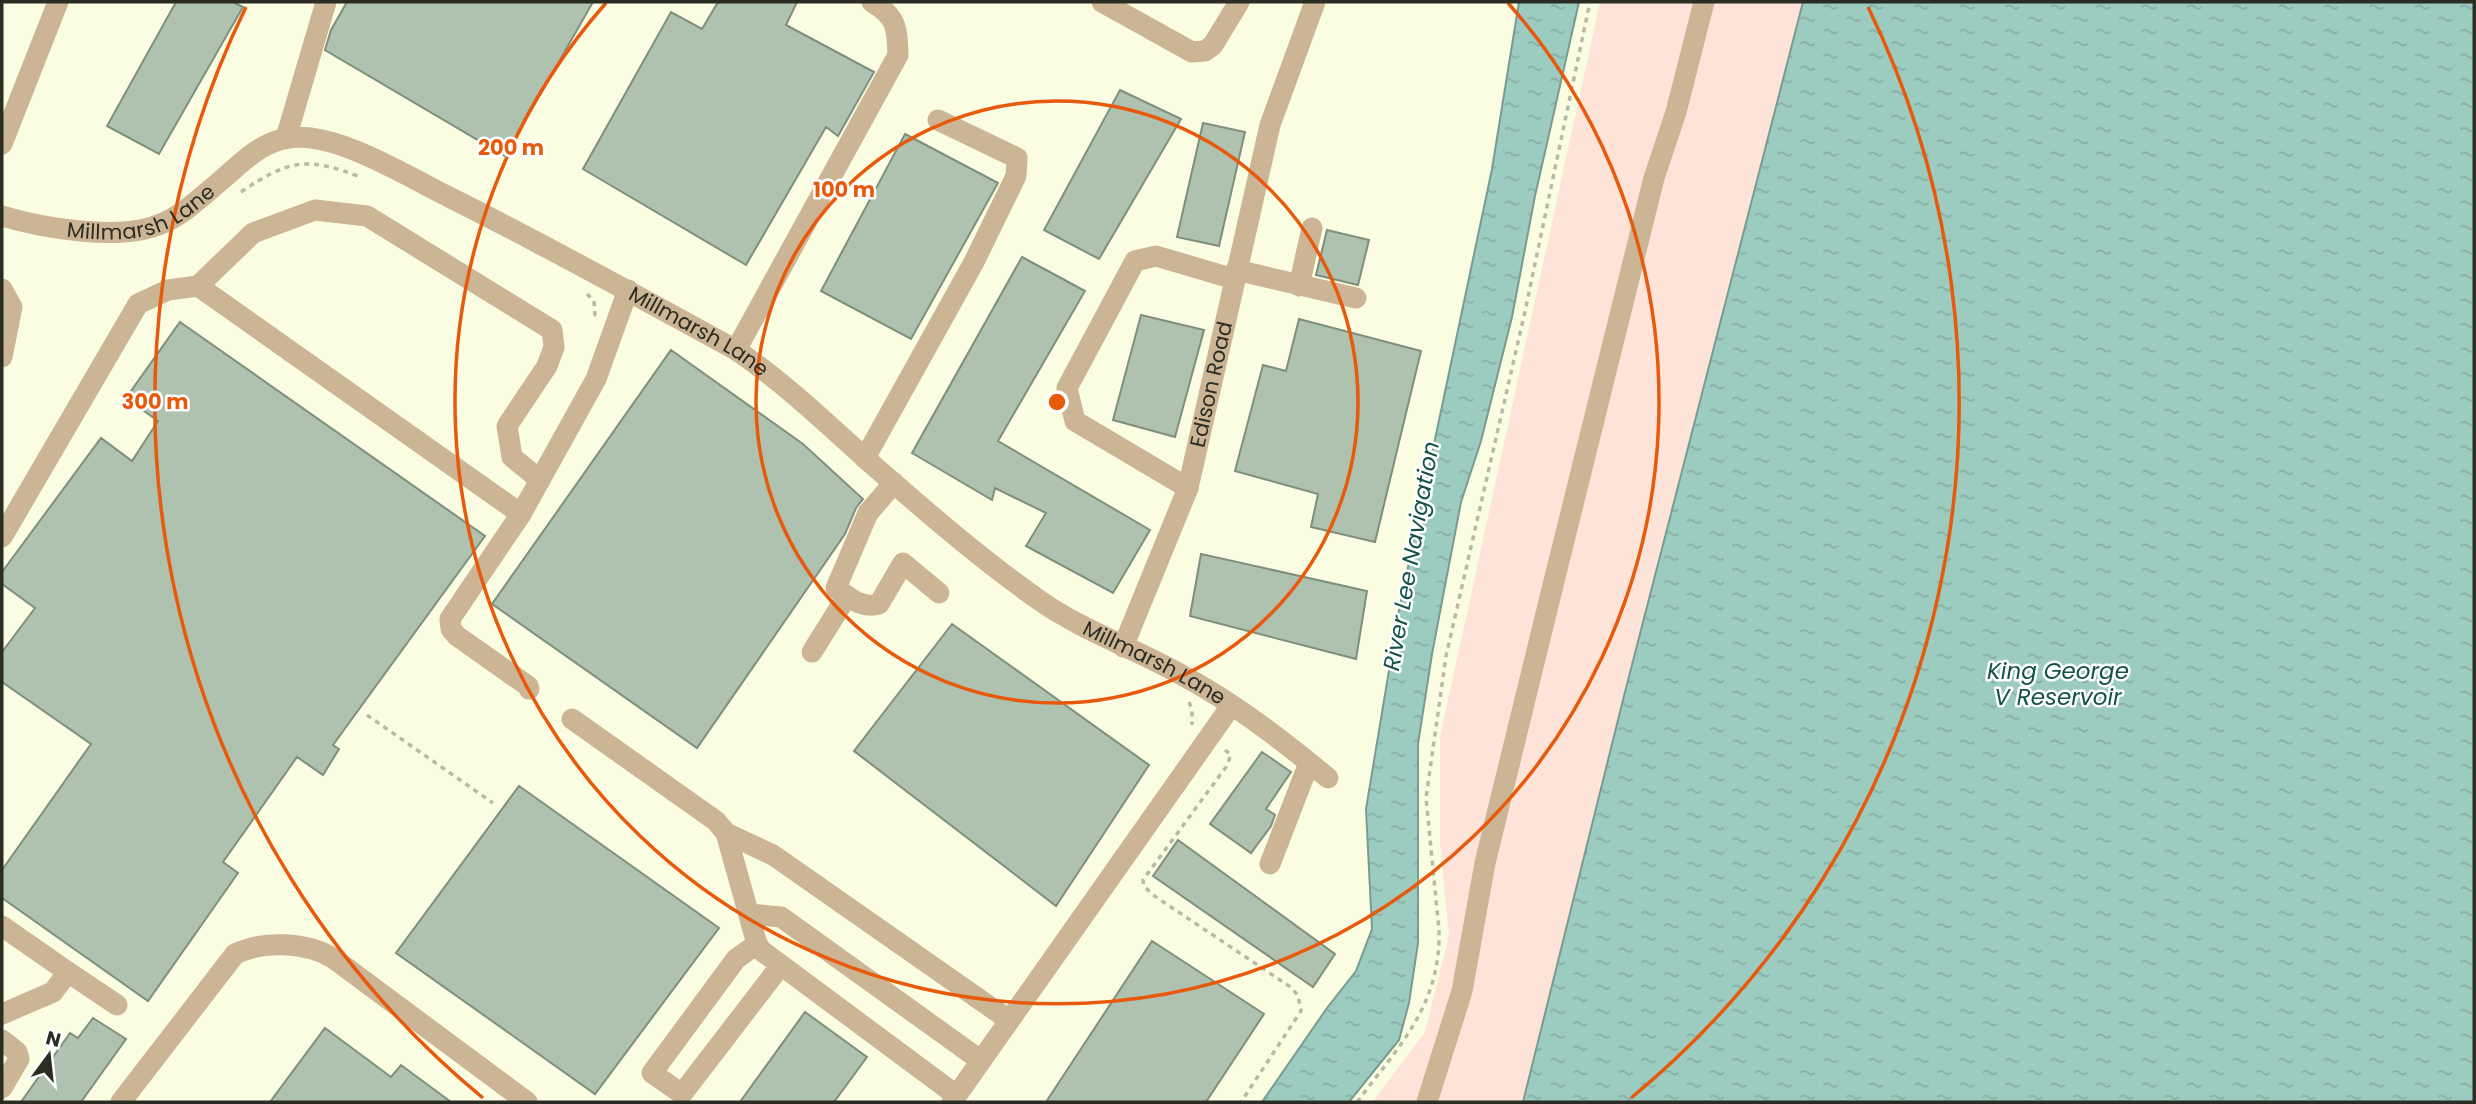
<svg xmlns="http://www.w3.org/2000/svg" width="2476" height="1104" viewBox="0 0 2476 1104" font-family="Poppins,sans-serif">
<defs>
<pattern id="water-ripples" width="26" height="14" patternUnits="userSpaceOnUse" patternTransform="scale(1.75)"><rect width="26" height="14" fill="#9ccbbf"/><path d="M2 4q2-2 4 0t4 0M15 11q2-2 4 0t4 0" fill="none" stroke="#87aea4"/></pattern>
</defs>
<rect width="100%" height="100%" fill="#fbfde3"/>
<path fill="#fee3d8" d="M1600,2H1803L1625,692L1523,1102H1372L1425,1032L1449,936L1440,843V737Z"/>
<path fill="url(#water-ripples)" stroke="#7a9b90" stroke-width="2" d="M1519,2H1579L1535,196L1512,317L1481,441L1461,502L1432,654L1418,744V943L1409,1003L1399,1040L1349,1102H1262L1327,1008L1356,971L1372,929L1366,809L1399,610L1492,169Z
M1803,2H2474V1102H1523L1625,692Z"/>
<path fill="#afc2af" stroke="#7e8f7d" stroke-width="2" d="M176,2H233L243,7L159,154L107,126Z
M347,2H593L505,156L325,50L331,30Z
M718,2H797L786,25L874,72L838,136L826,127L746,265L583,169L671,12L702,29Z
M1120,90L1181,119L1099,259L1044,230Z
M1203,123L1245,132L1219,246L1177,237Z
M905,134L998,183L911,339L821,291Z
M1327,230L1369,240L1358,285L1316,275Z
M1022,257L1085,291L998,441L1150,530L1113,593L1026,546L1046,513L995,488L992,500L912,453Z
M1141,315L1204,330L1175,437L1113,420Z
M1299,319L1421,351L1375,542L1311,527L1318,494L1235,471L1263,365L1286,371Z
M180,322L485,536L333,745L339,749L323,775L297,757L223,862L238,873L148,1001L2,898V870L91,744L2,682V652L35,608L2,584V572L101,438L132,461L158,421L126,398Z
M671,350L803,444L863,499L856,508L845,534L697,748L492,604Z
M1201,554L1367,591L1356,659L1190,616Z
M952,624L1149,765L1056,906L854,751Z
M1262,752L1291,772L1266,809L1275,815L1271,826L1251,853L1210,824Z
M519,786L719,928L595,1094L396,953Z
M1178,840L1335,954L1313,987L1153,876Z
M1152,941L1264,1014L1206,1102H1046Z
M805,1012L867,1057L834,1102H740Z
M93,1018L126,1039L81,1102H21L70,1033L78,1038Z
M325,1028L391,1077L401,1065L451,1102H270Z"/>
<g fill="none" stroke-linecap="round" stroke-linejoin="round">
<path stroke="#b8baa5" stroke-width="3.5" stroke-dasharray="5 5" stroke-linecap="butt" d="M241,192C288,160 307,156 360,177
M587,294L594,301L595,315L599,316
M1189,702L1192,710V725
M367,715L493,803
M1225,750L1231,755L1226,767L1143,880L1144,886L1153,895L1289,986L1298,995L1301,1011L1241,1102
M1357,1102C1399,1046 1441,1005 1439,930L1426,798L1446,656L1524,316L1590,2"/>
<g stroke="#cbb595" stroke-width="21">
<path d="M1102,2L1192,52L1205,51L1213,45L1239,2"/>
<path d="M286,138L326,2"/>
<path d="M2,144L58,2"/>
<path id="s1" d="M2,216C42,228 119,241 158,225C181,217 200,198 218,183C240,165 259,142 289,138C336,131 408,177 451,198C547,246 641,298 736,350C782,381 824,421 866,459C922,508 978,557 1039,600C1083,631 1134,648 1180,674C1233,702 1282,740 1328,778"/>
<path d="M1236,270L1356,298"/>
<path d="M198,286L253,233L315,210L367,216L552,330L554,347L547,366L507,426L512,457L540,480"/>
<path d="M1299,286L1312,228"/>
<path d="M2,289L12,307L2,357"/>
<path d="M736,350L898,55C897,27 897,17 872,2"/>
<path d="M865,458L974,262L1016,176L1017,158L938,120"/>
<path d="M894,483L868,513L836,588C849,597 861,609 879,604L903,563L939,593"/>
<path d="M1188,488L1075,421L1067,388L1135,261L1156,256L1234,279"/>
<path d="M2,537L138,304L168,290L198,286L521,514"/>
<path id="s2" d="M1123,647L1188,488L1270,125L1315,2"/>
<path d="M812,652L847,596"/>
<path d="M529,689L528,686L457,636L451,629L450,619L521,514L596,379L628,290"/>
<path d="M572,719L716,821L726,833L757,944L762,951L956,1095"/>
<path d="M726,833L773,855L1009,1020"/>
<path d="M1270,864L1309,763"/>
<path d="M749,914L781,917L980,1060"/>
<path d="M2,926L68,972L53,992L2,1014"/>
<path d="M757,944L736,959L652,1073L682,1094L781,965"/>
<path d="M68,972L117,1005"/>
<path d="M2,1040L17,1052L19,1059L2,1088"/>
<path d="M121,1102L235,954C264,940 306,942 333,958L527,1102"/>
<path d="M952,1102L1231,706"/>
<path d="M1427,1102L1462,991L1485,863L1556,573L1654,178L1676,112L1704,2"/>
</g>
</g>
<g fill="none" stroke="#e8590c" stroke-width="3.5">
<circle cx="1057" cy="402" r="301"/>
<path d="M1508 3A602 602 0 1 1 606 3"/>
<path d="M483 1098A902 902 0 0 1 246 7M1868 7A902 902 0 0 1 1631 1098"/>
</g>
<g text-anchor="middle" stroke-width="5" stroke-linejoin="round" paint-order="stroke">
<g font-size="21" fill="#2b2c22" stroke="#fff">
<text dy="7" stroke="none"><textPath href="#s1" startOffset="145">Millmarsh Lane</textPath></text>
<text dy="7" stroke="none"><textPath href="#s1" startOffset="774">Millmarsh Lane</textPath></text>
<text dy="7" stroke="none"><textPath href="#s2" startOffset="278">Edison Road</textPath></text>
<text dy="7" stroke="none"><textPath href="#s1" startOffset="1340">Millmarsh Lane</textPath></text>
</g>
<g font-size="23" font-style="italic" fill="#135347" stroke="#fff">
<text transform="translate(1411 556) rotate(-80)" y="8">River Lee Navigation</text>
<text x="2058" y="679">King George<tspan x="2058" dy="26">V Reservoir</tspan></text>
</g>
</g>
<circle cx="1057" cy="402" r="10" fill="#e8590c" stroke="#fff" stroke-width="3.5"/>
<g font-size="21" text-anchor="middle" font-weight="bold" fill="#e8590c" stroke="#fff" stroke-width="5" stroke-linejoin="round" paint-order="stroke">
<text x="511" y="155">200 m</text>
<text x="844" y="197">100 m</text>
<text x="155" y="409">300 m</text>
</g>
<rect width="2476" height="1104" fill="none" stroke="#2b2c22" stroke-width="7"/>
<g transform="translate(49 1055) rotate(15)" stroke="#ffffff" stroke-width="5" paint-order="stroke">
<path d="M0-5L12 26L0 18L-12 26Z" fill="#2b2c22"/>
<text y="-10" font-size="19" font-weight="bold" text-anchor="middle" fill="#2b2c22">N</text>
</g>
</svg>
